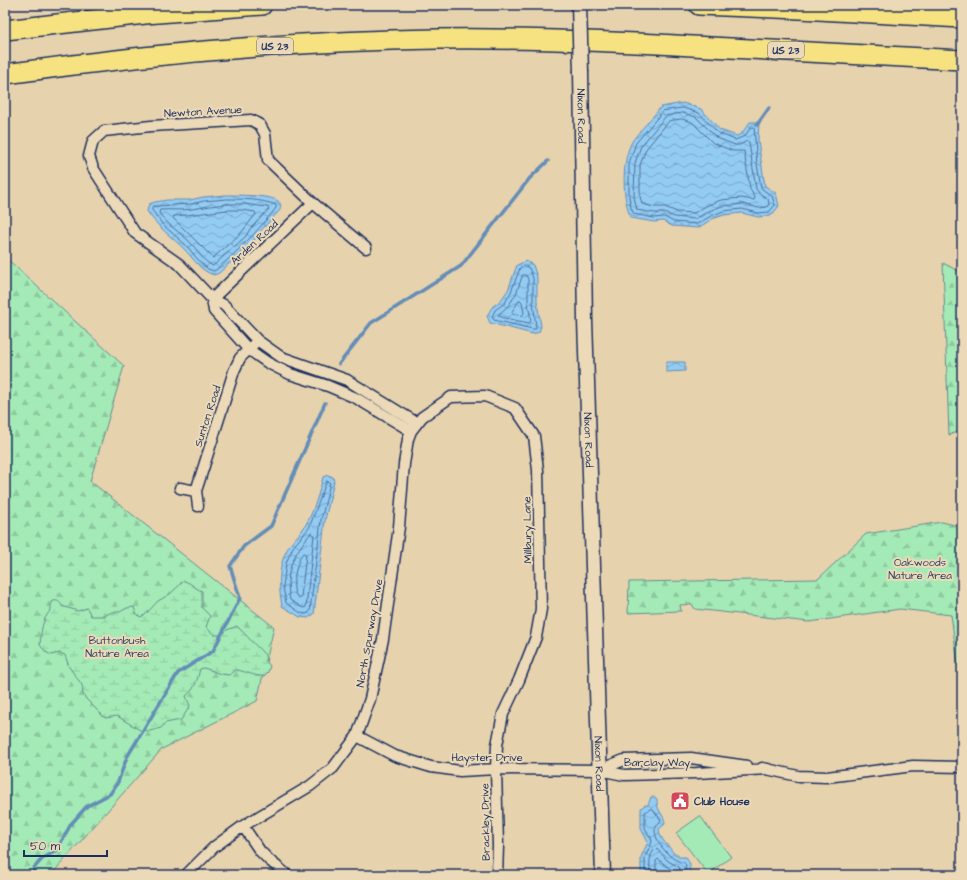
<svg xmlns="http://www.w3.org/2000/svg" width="967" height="880" viewBox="0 0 967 880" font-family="'Architects Daughter',sans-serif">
<defs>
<pattern id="forest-firs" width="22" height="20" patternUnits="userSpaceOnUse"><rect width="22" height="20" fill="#a4eab6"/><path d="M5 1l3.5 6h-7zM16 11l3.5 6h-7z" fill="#8dc99f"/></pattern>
<pattern id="wetland-marsh" width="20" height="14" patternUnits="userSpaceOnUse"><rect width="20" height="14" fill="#a4eab6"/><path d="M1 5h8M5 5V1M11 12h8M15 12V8" fill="none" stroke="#8dc99f"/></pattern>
<pattern id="water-waves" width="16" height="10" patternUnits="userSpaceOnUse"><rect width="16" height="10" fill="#93ccf3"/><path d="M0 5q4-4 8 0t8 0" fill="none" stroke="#77a6c8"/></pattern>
</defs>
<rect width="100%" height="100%" fill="#e7d2ae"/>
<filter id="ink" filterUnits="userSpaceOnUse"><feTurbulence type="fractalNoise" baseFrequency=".025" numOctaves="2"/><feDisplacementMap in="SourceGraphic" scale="8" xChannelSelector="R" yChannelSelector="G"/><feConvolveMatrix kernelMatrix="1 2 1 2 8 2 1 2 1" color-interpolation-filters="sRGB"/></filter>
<g filter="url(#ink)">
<path fill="#a4eab6" stroke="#608c8a" d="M700,816L731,857L708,874L676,833Z"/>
<path fill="url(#forest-firs)" stroke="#608c8a" d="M5,257L124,366L90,481L274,627L257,701L162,749L51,875H5Z
M943,263L962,273V430L949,435Z
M942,522L962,527V671L958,665L951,615L900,609L809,622L695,609L692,604L680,605L681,611L628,613L629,582L818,579L866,534Z"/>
<path fill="url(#wetland-marsh)" stroke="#608c8a" d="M184,581C192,583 194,588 202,591V608L210,616L206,627L214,635H221L227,630L237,626L265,655L266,661L270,666L268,672L264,676C255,677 246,671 236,670L229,675L221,674L204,668L200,669C197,680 196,688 186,696L190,706L181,720L165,723L161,728L150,731L140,730L117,716L105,718L86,699L83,694L82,685L69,667L65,655L60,653L51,655L46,652L40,645C41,631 42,619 51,610V605L53,601C58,600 60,602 62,606L78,611L87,608L91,616H104L112,612H120L127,608L134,607L136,613L140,617L145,615L158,601L170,594Z"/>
<path fill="url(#water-waves)" stroke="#638db7" d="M683,103L701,109L720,130L737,136L742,133L750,122H759L758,141L765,186L776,193L779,206L771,216L758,217L742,213L724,215L712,219L698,228L672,226L663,221L654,222L631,218C622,199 621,159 633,140C641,129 652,118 661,107Z
M226,195C237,195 270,195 278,201C281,203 281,207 280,210L257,235L253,242L219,273L214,275C200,271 194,259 184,249C171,236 157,227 147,211L149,204L155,202L167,200H190L203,197Z
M526,261L533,265L537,277V302L541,326L539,332L533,334L490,323L487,316L492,307L501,300L508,290L517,265Z
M666,362H685V371L666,372Z
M328,475L333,477L334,481L325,520L314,614L308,618L300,617L282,606C278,585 278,564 289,546C294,539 301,533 305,526C314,511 319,493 323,477Z
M651,797H654L657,799C656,812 665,814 665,824L659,829C660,841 669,845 674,854H678V857H686C688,862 692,864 689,869L692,875H641V857L648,842L641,829V808L645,805H648Z"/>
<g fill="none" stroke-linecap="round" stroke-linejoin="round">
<path stroke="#4b6e9a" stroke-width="1" d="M683,108L699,113L718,133L735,140L745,136L751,127H754L757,164L761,187L762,189L772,196L775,205L769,212L758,213L742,209L723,211L711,216L697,224L674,222L664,217L654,218L634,214L631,208L629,197V163L636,143L663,111Z
M683,113L696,117L717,138L735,145H740L747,141L749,142L756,189L759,193L768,199L769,204L767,207L759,208L743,204L722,206L709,211L695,219L675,217L664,213H654L637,210L634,197L635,163L641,146L666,116Z
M682,119L692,122L713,143L733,151H744L750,189L755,198L754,200L741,198L721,200L706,206L694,213L677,212L665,207H655L642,204L640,196V165L646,149L669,121Z
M227,199C243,199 260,199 276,205V208C259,230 238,251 217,269L214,271L208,269L200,262L186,245L163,225L152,210V207L156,206L191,204L204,201Z
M227,204H244L267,207L269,209L250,229L246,236L213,266C203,262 197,249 189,241C179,232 167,224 159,213L160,210C171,209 182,211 192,209C204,207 215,205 227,204Z
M227,210H243L255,212L256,214L241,233L213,258L173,218L174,216C192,215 209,212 227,210Z
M525,266L529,268L533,278V302L536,326V329H533L494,320L492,317L495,310L505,303L511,292L520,268Z
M523,275H526L528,279V303L531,321L529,323L504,318L498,315L509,305L516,294Z
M520,300L522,302L524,313L522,316L513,314L512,312Z
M327,481L330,483L321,520L310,611L307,614L301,613L286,603L283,587L286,563L293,547L309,528Z
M311,533L314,535L306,607L303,608L290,600C284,571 293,555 311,533Z
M304,553L306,555L301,597L299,598C288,591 297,563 302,554Z
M645,875V857L652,842L651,838L645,828V812L652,808L661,820L655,829C654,840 668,857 678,861C682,863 683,861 686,865L685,870L687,875
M650,875C650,865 648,855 656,848L668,861L679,867L681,875
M656,875V861L658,859L673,871L675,875"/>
<path stroke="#638db7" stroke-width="3.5" d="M757,125L769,108
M339,364L371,323L395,308L461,266L530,178L548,161
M33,875L34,868L42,859L56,851L71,824L87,806L110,794L118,782L127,757L178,673L213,651L240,598L230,566L244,546L271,526L325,403"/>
<defs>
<path id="street" d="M366,248L313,203L268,160L265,134L260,125L251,120L151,126L104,131L93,141L89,156L93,168L135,233L179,264L212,299L224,305L257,340L281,357L347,380L417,423
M212,299L214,311L248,349L268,363L290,374L328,386L356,398L411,431
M212,299L313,203
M180,488L196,491
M198,506L196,491L234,371L240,358L253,345
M357,736L395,756L431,767L460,771L496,769L599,770L624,775L697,773L768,769
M762,768L798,776L827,777L913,766L962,767
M599,770L624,760L691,758L747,766
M243,826L260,851L269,860L287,875
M186,875L214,847L243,826L310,786L333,768L357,736L370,699L383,639L399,527L404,464L408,439L411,431L422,417L451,397L485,396L515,408L534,436L538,470L541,609L536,637L519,680L503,714L497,745L496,769L498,846L497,875"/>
<g id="secondary">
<path id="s1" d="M581,72L585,320L603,875"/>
</g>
<path id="highway" d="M699,5L800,9L962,18
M5,30L145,14L262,5
M5,74C148,54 292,41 437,39C522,38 607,41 692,46C782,50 872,55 962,60"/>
</defs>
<use href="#street" stroke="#1b2f5e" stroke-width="13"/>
<use href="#secondary" stroke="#1b2f5e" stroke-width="17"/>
<use href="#highway" stroke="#1b2f5e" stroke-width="22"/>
<use href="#street" stroke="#ecd9b7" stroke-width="10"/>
<use href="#secondary" stroke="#ecd9b7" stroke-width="14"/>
<use href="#highway" stroke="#f7e281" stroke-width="19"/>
<defs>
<path id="secondary-bridge" d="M579,5L581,72"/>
</defs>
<use href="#secondary-bridge" stroke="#1b2f5e" stroke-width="17" stroke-linecap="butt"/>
<use href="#secondary-bridge" stroke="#ecd9b7" stroke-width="14"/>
</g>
</g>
<defs>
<symbol id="civic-square" viewBox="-11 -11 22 22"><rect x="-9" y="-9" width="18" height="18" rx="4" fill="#d1495b" stroke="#ecd9b7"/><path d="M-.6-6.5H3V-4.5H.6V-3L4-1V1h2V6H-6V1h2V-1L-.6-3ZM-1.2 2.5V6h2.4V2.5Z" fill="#fff"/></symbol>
</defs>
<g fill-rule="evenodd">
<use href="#civic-square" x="669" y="790" width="22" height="22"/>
</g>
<g text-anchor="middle" stroke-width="4" stroke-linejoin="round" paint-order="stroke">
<g fill="#ecd9b7" stroke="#5a6279" stroke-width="1">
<rect x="257" y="38" width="36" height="16" rx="3"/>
<rect x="768" y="42" width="36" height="16" rx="3"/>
</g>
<g font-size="10" font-weight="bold" fill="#1b2f5e">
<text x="275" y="50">US 23</text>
<text x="786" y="54">US 23</text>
</g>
<g font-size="11" fill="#1b2f5e" stroke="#ecd9b7">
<text transform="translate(203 111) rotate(-3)" y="4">Newton Avenue</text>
<text dy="4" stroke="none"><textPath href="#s1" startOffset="44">Nixon Road</textPath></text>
<text transform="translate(254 242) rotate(-43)" y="4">Arden Road</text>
<text transform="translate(207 416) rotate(-72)" y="4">Sunton Road</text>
<text dy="4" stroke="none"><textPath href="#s1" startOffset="368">Nixon Road</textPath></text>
<text transform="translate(527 530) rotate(-91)" y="4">Millbury Lane</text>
<text transform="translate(369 633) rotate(-80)" y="4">North Spurway Drive</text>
<text x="487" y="761">Hayster Drive</text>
<text x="657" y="766">Barclay Way</text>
<text dy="4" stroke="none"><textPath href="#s1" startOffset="692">Nixon Road</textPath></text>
<text transform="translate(485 822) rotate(-91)" y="4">Brackley Drive</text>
</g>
<g font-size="11" fill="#294267" stroke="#ecd9b7">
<text x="920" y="566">Oakwoods<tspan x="920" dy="13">Nature Area</tspan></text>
<text x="117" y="644">Buttonbush<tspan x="117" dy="13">Nature Area</tspan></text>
</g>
<g font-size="11" font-weight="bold" fill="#1b2f5e" stroke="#ecd9b7" text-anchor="start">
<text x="694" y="805">Club House</text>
</g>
</g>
<rect width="967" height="880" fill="none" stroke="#ecd9b7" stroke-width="20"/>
<rect x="10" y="10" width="947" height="860" fill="none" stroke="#1b2f5e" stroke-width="1.5" filter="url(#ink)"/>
<path d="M24 850v6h83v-6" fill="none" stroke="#1b2f5e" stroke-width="2"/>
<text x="30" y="850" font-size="12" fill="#1b2f5e" stroke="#ecd9b7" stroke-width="3" paint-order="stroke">50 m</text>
</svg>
